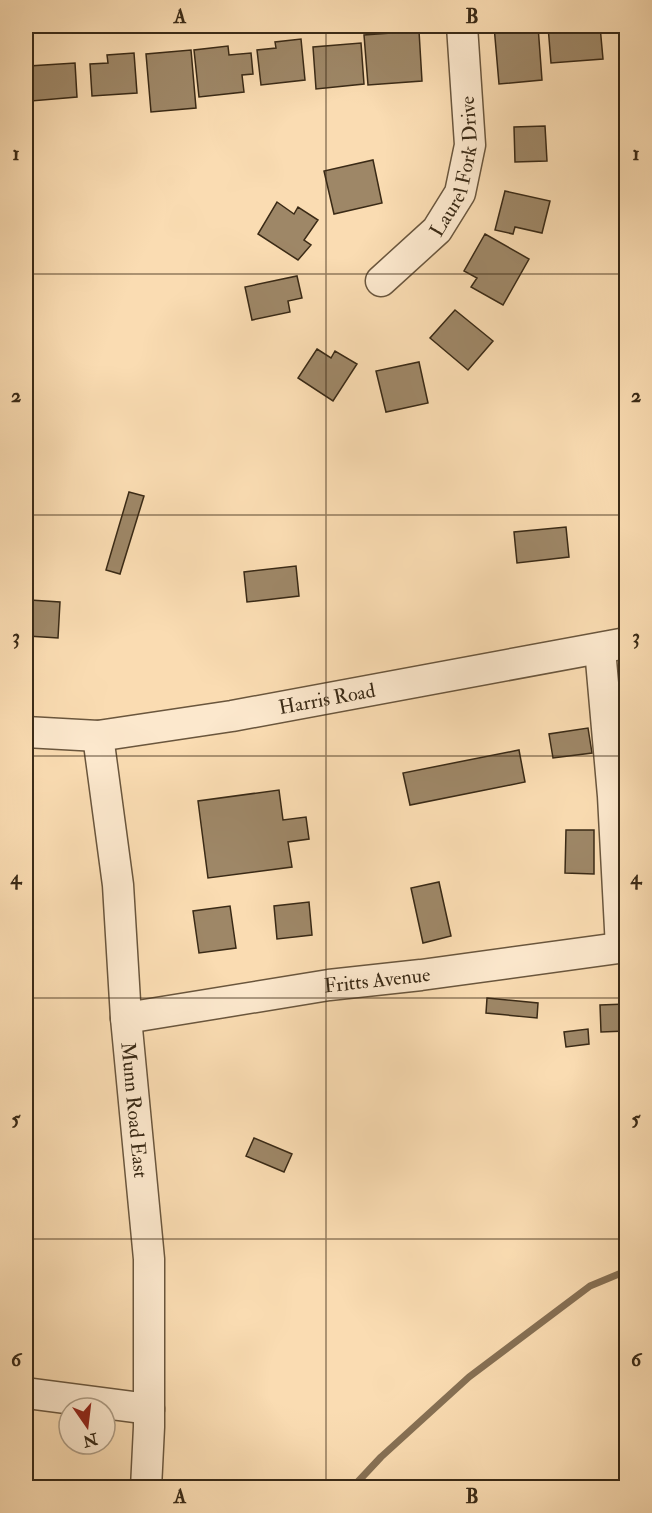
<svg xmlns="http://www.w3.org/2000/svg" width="652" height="1513" viewBox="0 0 652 1513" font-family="'IM FELL Double Pica',serif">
<rect width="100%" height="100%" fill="#fadcb2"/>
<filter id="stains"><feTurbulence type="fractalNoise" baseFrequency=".00333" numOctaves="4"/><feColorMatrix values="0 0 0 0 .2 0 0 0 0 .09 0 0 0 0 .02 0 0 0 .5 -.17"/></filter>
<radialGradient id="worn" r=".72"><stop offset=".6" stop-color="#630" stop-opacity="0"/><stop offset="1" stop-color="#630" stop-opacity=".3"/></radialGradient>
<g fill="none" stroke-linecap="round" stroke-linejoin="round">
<path stroke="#867054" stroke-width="7" d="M352,1488L381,1457L469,1377L590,1286L626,1271"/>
</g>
<path fill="#9e8767" stroke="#3a2a16" stroke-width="1.5" d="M494,26H538L542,80L499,84Z
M548,26H600L603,59L551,63Z
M419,31L422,81L368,85L364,35Z
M301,39L305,80L261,85L257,50L276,48L275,42Z
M361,43L364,84L316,89L313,47Z
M228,46L229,55L251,53L253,74L242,75L244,92L199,97L194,50Z
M191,50L196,108L151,112L146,54Z
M134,53L137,93L92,96L90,64L108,63L107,55Z
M75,63L77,97L31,101L29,66Z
M545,126L547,161L515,162L514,127Z
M373,160L382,203L334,214L324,171Z
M505,191L550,201L542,233L515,227L513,234L495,230Z
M277,202L294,214L298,207L318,220L304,240L311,245L298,260L258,234Z
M485,234L529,259L503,305L471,287L477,278L464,271Z
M297,276L302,298L288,301L290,312L252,320L245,287Z
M455,310L493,341L468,370L430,338Z
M317,349L331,358L335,351L357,364L333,401L298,378Z
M419,362L428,403L386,412L376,371Z
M129,492L144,496L120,574L106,570Z
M566,527L569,557L517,563L514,532Z
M296,566L299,596L247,602L244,572Z
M30,600L60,602L58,638L28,636Z
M588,728L592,753L553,758L549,734Z
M519,750L525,782L410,805L403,773Z
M279,790L283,820L306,817L309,839L288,842L292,867L208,878L198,801Z
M566,830H594V874L565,873Z
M439,882L451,936L423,943L411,888Z
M309,902L312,935L277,939L274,906Z
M230,906L236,948L199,953L193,911Z
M487,998L538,1003L537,1018L486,1013Z
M626,1004V1031L601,1032L600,1005Z
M588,1029L589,1044L566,1047L564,1032Z
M254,1138L292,1154L284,1172L246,1156Z"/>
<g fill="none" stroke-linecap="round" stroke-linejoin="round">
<defs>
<g id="minor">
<path id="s1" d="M381,281L437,230L460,193L470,145L462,26"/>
<path d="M600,649L613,796L621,948"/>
<path id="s2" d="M26,732L98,736L232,716L626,643"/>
<path id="s3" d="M98,736L118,885L126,1018L149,1259V1427L146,1488"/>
<path id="s4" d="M126,1018L329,985L421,975L626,947"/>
<path d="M26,1393L149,1409"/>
</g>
</defs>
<use href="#minor" stroke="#6a563d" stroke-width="33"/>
<use href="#minor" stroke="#fce8cd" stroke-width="30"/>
</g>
<path fill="none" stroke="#3a2a16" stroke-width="1.5" stroke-opacity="0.55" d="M326,26V1488M26,274H626M26,515H626M26,756H626M26,998H626M26,1239H626"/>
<g text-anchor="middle" stroke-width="4.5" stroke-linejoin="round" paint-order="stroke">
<g font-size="20" fill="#3a2a16" stroke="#fce8cd">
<text dy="7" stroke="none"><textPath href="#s1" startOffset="144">Laurel Fork Drive</textPath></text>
<text dy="7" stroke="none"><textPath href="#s2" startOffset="304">Harris Road</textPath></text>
<text dy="7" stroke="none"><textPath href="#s4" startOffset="254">Fritts Avenue</textPath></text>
<text dy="7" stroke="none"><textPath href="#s3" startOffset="376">Munn Road East</textPath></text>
</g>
</g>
<rect width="652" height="1513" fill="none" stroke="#fadcb2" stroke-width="66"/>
<g transform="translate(87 1426) rotate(166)"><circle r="28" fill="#fce8cd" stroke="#ae9c84" stroke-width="1.5"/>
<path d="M0-4.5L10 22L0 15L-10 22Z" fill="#8f2418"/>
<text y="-9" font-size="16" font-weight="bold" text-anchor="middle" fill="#3a2a16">N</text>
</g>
<rect x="33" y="33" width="586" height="1447" fill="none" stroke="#3a2a16" stroke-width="2"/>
<g font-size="20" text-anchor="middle" font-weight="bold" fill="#3a2a16">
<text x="180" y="23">A</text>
<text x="472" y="23">B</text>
<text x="16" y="160">1</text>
<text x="636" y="160">1</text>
<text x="16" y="402">2</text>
<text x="636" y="402">2</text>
<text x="16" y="643">3</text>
<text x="636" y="643">3</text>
<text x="16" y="884">4</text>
<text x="636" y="884">4</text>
<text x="16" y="1125">5</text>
<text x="636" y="1125">5</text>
<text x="16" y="1366">6</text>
<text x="636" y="1366">6</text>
<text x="180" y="1503">A</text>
<text x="472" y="1503">B</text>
</g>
<rect width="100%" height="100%" filter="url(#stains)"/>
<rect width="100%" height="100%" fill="url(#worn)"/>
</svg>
